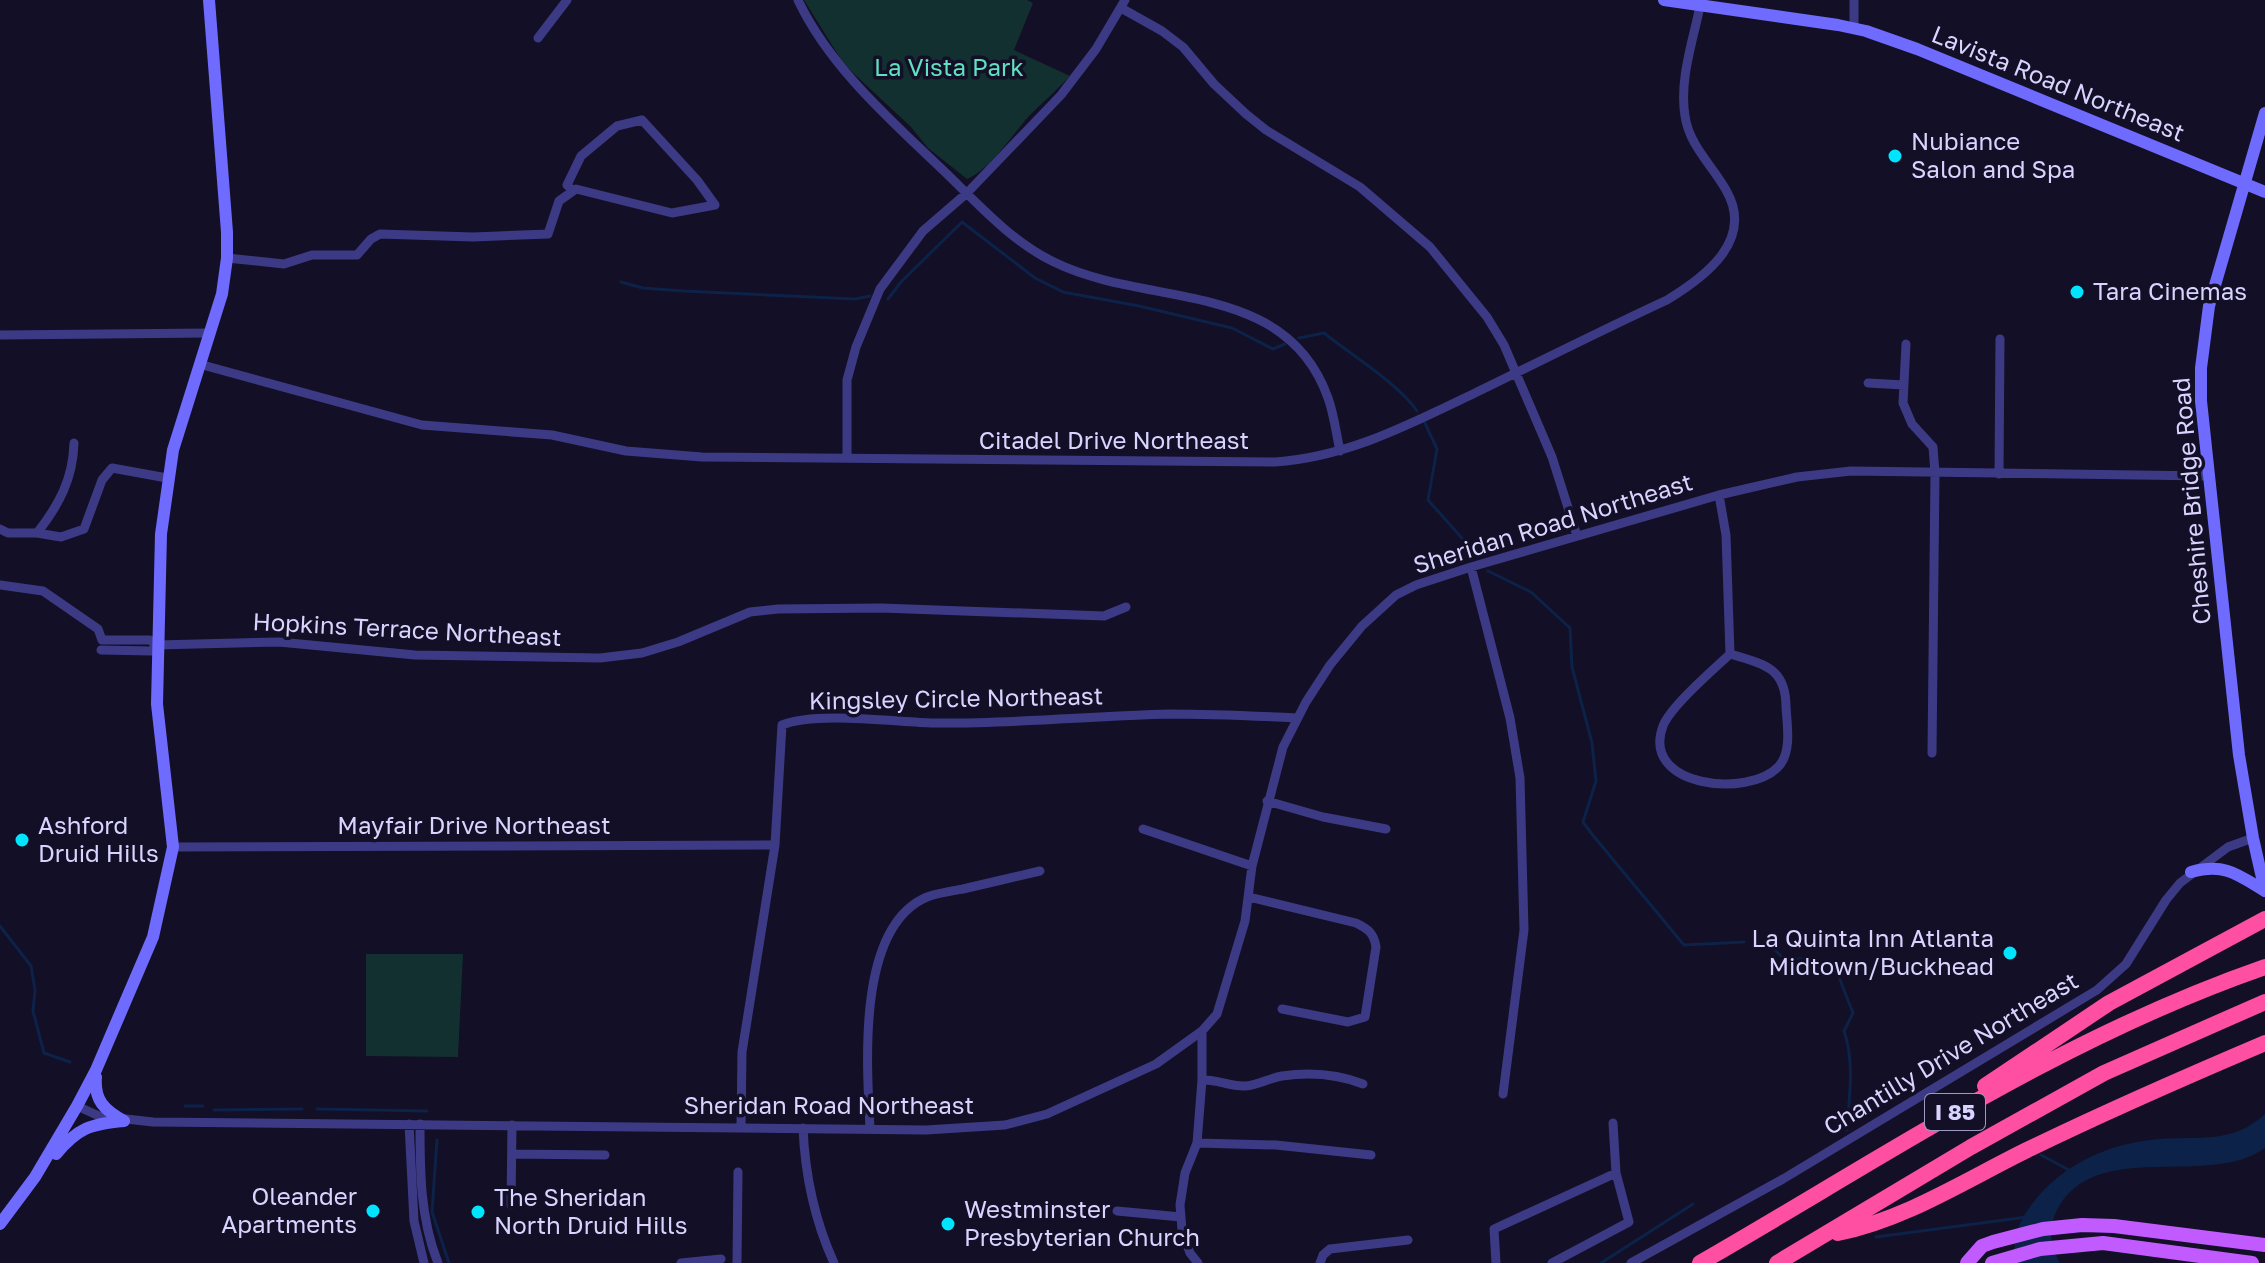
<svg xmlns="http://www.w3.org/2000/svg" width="2265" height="1263" viewBox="0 0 2265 1263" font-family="'Golos Text',sans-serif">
<rect width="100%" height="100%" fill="#130f26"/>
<path fill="#12302f" d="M804,0H1027L1033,3L1014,50L1070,76C1057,90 1042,103 1029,116C1012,135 990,170 967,179L928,148L911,127L851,71L840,58Z
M366,954H463L458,1057L366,1056Z"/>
<path fill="#0c2248" d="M2265,1114V1148C2209,1189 2095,1137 2057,1210C2048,1227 2050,1246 2060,1263H2018C2010,1245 2017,1226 2027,1211C2057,1166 2108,1143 2159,1139C2199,1136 2233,1144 2265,1114Z"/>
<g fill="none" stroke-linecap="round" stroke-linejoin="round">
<path stroke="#0c2248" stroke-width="3" d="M621,282L643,288L683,291L855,299L870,296
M888,299L901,282L962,222L1035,278L1063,292L1139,306L1232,328L1273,349L1285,344
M1299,338L1324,333C1350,354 1400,385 1417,411
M1425,423L1437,449L1428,500L1477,555
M1488,571L1531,592L1570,628L1572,667L1592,743L1596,781L1583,822L1591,833L1684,945L1744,942
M0,926L31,966L35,990L33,1011L44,1053L70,1062
M1761,945L1773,948L1784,959H1809L1837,972L1853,1013L1844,1031C1855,1063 1849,1097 1847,1130
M185,1106H203
M317,1109L427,1111
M214,1110L302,1109
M437,1140L432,1212L449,1263
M2041,1155L2069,1170
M1876,1237L2027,1217
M1601,1263L1693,1204"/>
<path stroke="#3d3a85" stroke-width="9" d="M798,0C830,68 893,122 947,174C979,205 1012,242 1054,262C1147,308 1286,278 1328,398C1334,414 1336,433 1340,451
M1854,0V29
M1121,8L1162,31L1183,47L1214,84L1246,114L1266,130L1360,187L1430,247L1487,317L1504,345L1552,457L1577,536
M538,38L567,0
M642,120L697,180L715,205L672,213L576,189L573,191L567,185L581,156L617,126Z
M227,258L284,264L312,255H357L371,239L380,234L473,237L548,234L559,201L573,191
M0,335L209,333
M1906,344L1903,403L1912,424L1933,447L1935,473L1932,753
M199,364L422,425L552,435L626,451L702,457L1275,462C1348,457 1410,424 1475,393C1539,362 1602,330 1667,300C1705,277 1755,240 1726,190C1712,165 1689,145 1685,116C1679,80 1693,41 1700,6
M1868,383L1904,385
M847,457V380L856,347L880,289L923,231L967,193L1061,95L1096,49L1125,0
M1999,474L2000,339
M1719,495L1726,535L1730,654
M0,529L8,533H37C59,505 73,479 74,443
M37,533L61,537L84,529L102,480L112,468L167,478
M1471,567L1510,718L1520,778L1524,930L1503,1094
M0,585L43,591L98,629L102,640H150L157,645L279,642L415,655L600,658L642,653L678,642L750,612L778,609L881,608L1104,616L1126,607
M101,650L151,651L157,645
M1730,654C1763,664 1786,667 1786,707C1787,725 1792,751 1779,766C1749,799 1640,787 1663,726C1671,706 1713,670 1730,654Z
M1267,801L1323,817L1386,829
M1143,829L1252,866
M173,847L775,845
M1249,897L1356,923C1368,929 1374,933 1376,947L1365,1017L1348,1022L1282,1009
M1202,1080C1217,1079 1230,1087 1246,1086C1258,1085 1270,1078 1282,1076C1310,1072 1337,1074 1363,1084
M77,1106L99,1116L153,1122L926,1130L1005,1125L1047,1114L1156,1064L1202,1031L1217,1014L1245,921L1252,866L1283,747L1306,702L1330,665L1362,626L1396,595L1416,585L1471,567L1719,495L1797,477L1851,471L2208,476
M409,1124L414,1221L424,1263
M420,1124C420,1171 420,1218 438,1263
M741,1127L742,1052L775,845L782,725C815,711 895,722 933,723C1012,724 1091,716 1170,714C1212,714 1255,716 1297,718
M803,1128C805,1175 814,1219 834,1263
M870,1129C867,1065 856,927 927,897C938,893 951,891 963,889C989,883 1014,877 1040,871
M1197,1143L1276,1145L1371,1155
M512,1154L605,1155
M511,1205L512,1125
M1117,1211L1181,1217
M681,1263L721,1259
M737,1263L738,1172
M1198,1263L1190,1253L1182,1230L1180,1205L1185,1173L1197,1143L1202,1080V1031
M1320,1263L1323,1255L1330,1249L1408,1240
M1496,1263L1494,1229L1616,1173
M1552,1263L1629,1222L1616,1173L1613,1123
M1631,1263L1783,1179L2097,990L2126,964L2166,900L2180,883L2228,847L2253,838"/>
<path stroke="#6f6bff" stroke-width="12" d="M1664,0L1838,25L1866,31L1917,49L2265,192
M2265,113L2209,306L2201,368V401L2239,755L2253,838L2265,891
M2191,872C2225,863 2237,874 2265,891
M96,1077C94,1100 104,1110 124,1121
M56,1154C78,1128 90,1124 124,1121
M0,1224L35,1177L77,1106L96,1070L153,937L173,847L157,704L161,534L173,450L222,294L227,258V232L209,0"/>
<path stroke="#c25bff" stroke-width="14" d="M1967,1263L1982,1246L1993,1242L2043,1229L2082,1225L2114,1226L2265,1245
M1992,1263L2040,1249L2103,1243L2252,1263"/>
<path stroke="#ff4fa3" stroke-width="16" d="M1985,1086L2109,1003L2265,919
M1838,1233C1904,1220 1966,1180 2027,1150C2105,1112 2185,1077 2265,1043
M1700,1263C1886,1156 2060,1038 2265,967
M1777,1263L1971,1147L2104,1073L2265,1002"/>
</g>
<g fill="#00e5ff" stroke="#130f26" stroke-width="3">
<circle cx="1895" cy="156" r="8"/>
<circle cx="2077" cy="292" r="8"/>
<circle cx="22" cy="840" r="8"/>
<circle cx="2010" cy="953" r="8"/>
<circle cx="373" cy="1211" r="8"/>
<circle cx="478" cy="1212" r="8"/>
<circle cx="948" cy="1224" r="8"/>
</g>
<g text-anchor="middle" stroke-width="7" stroke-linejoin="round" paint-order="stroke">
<rect fill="#130f26" stroke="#9e99be" stroke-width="2" x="1925" y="1094" width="60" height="36" rx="6"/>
<g font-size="22" font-weight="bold" fill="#d9d4ff">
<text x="1955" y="1120">I 85</text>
</g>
<g font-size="24" fill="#5fe0c0" stroke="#130f26">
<text x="949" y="76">La Vista Park</text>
</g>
<g font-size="24" fill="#d9d4ff" stroke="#130f26">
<text transform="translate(2058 84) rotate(22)" y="8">Lavista Road Northeast</text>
<text x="1114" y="449">Citadel Drive Northeast</text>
<text transform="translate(2192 501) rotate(-95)" y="8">Cheshire Bridge Road</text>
<text transform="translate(1553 524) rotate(-17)" y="8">Sheridan Road Northeast</text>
<text transform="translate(407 630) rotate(3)" y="8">Hopkins Terrace Northeast</text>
<text transform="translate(956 699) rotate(-1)" y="8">Kingsley Circle Northeast</text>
<text x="474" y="834">Mayfair Drive Northeast</text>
<text transform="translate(1951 1054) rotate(-31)" y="8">Chantilly Drive Northeast</text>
<text x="829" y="1114">Sheridan Road Northeast</text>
</g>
<g font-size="24" fill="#d9d4ff" stroke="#130f26" text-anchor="start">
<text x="1911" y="150">Nubiance<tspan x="1911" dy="28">Salon and Spa</tspan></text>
<text x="2093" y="300">Tara Cinemas</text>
<text x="38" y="834">Ashford<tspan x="38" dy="28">Druid Hills</tspan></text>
<text x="1994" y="947" text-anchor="end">La Quinta Inn Atlanta<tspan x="1994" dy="28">Midtown/Buckhead</tspan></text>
<text x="357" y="1205" text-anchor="end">Oleander<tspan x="357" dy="28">Apartments</tspan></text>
<text x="494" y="1206">The Sheridan<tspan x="494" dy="28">North Druid Hills</tspan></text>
<text x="964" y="1218">Westminster<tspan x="964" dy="28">Presbyterian Church</tspan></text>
</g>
</g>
</svg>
